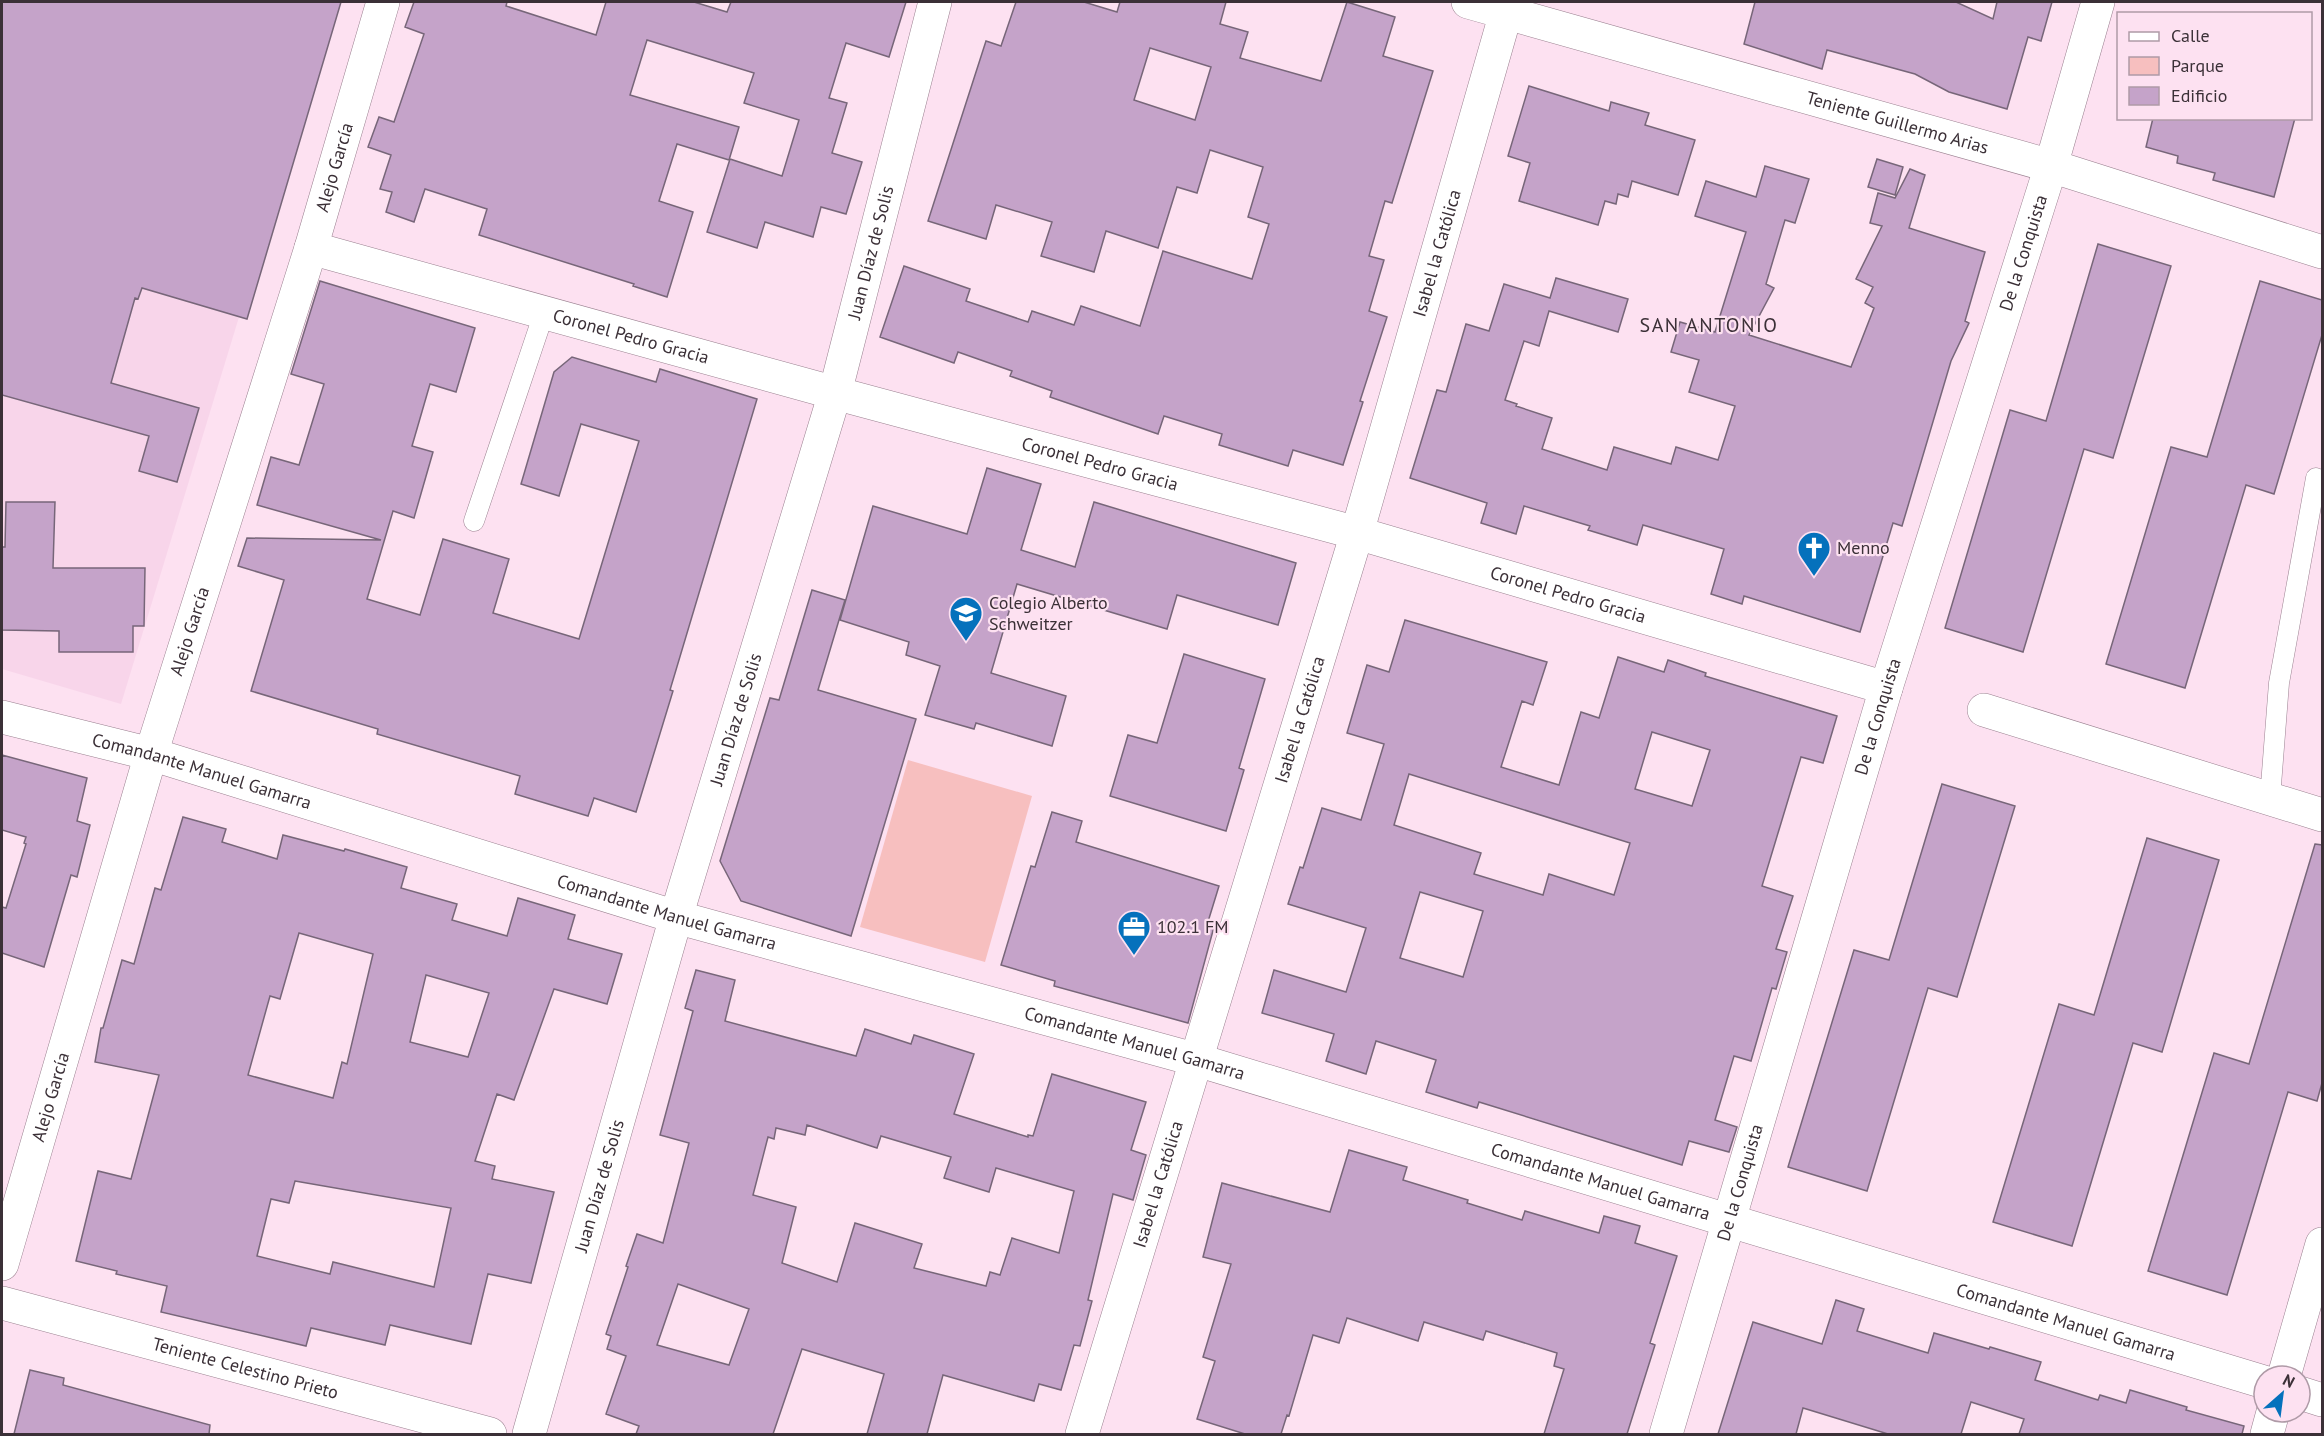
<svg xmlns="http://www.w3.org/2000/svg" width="2324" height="1436" viewBox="0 0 2324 1436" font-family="'PT Sans',sans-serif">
<rect width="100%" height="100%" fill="#fde1f1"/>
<path fill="#f8d5ea" d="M2,2H335L121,704L2,669Z"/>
<path fill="#f7bfbf" d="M908,760L1032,796L985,962L860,927Z"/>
<path fill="#c5a3c9" stroke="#776679" stroke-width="1.5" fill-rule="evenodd" d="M2,2H341L247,319L142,288L138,299L135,298L111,383L199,408L177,482L139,471L149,436L2,395Z
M414,2H507L506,6L596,35L606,2H694L727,12L731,2H906L889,57L846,43L829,98L847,103L832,153L862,162L846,214L821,207L813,237L765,222L757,248L707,232L730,159L782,176L799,120L744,103L754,73L647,40L630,95L739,127L729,160L677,144L659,201L693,212L667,297L633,286L634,284L479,235L487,209L425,189L414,222L386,212L392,192L380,189L391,155L368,147L379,117L394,122L424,34L405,27Z
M1016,2H1084L1117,12L1120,2H1226L1220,24L1248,32L1240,58L1321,81L1347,2L1395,17L1383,56L1433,71L1392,203L1385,201L1369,256L1384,260L1369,311L1387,317L1360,401L1363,402L1343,465L1293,450L1288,466L1219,445L1222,434L1164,416L1158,434L1050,397L1052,391L1010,376L1012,371L958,352L954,363L880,337L904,266L970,289L966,301L1028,322L1032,311L1074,325L1081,306L1140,326L1163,251L1252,279L1269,224L1248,217L1263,167L1210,150L1197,193L1177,187L1158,248L1106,231L1094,272L1041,256L1052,222L996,205L986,239L928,221L986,41L1001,46ZM1150,48L1211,67L1195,120L1134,100Z
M1755,2H1956L1993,19L1997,2H2052L2041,41L2028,37L2007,109L1949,92L1915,74L1827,50L1822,69L1744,44Z
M1529,86L1609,111L1611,102L1649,113L1645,125L1695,140L1678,195L1632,181L1628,197L1618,194L1616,204L1605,201L1598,225L1519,201L1530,163L1508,156Z
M2153,118H2295L2274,197L2213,180L2215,173L2177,163L2178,156L2146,147Z
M1877,159L1903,167L1895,195L1868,187Z
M1765,166L1809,179L1795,223L1785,220L1766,284L1774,288L1749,335L1851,367L1874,308L1865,303L1873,287L1856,279L1882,226L1870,223L1878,193L1895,198L1910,169L1925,175L1909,228L1985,252L1965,321L1969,323L1951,361L1902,526L1893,523L1860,632L1744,596L1742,604L1711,594L1724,549L1643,525L1637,545L1588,530L1590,526L1524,506L1516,534L1481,523L1487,503L1410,478L1437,390L1446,392L1466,324L1489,331L1504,284L1550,298L1556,278L1628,299L1618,332L1549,311L1539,346L1524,341L1505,400L1517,404L1516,406L1552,418L1542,449L1607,470L1614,447L1671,464L1676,447L1718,460L1735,406L1689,392L1699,360L1671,352L1680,322L1715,332L1746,232L1695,216L1706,181L1756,197Z
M2098,244L2171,266L2113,458L2084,449L2023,652L1945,628L2010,410L2046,421Z
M320,281L475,328L456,392L430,384L412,446L433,452L414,518L393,511L367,599L420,615L443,539L509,559L493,613L579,639L639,441L581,424L559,496L521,484L554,372L572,357L656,382L660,369L757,399L670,690L673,691L636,812L594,798L588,816L515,794L520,776L377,734L378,729L251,691L284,580L238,566L247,538L381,540L257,505L271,457L299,465L324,384L291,374Z
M2260,281L2322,300V335L2274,494L2246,485L2185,688L2106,664L2171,447L2207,457Z
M987,468L1041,484L1021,550L1075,567L1094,502L1296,563L1278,625L1177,595L1167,629L1017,584L991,673L1066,696L1052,746L976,723L974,729L925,715L940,666L906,655L909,642L840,620L873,506L967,534Z
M6,502H55L53,568H145L144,626H133V652H59V631L2,630V547H5Z
M812,590L845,600L818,690L916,719L851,936L741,901L720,861L770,698L779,700Z
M1405,620L1547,662L1533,705L1522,701L1501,767L1559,785L1581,712L1599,718L1618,657L1664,672L1668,660L1706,673L1705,676L1837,716L1823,763L1801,757L1762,886L1793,896L1776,949L1787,952L1776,989L1772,988L1751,1061L1734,1056L1715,1120L1737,1127L1729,1152L1689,1141L1682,1165L1479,1102L1477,1108L1426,1092L1436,1060L1376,1041L1366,1074L1326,1061L1334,1034L1262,1013L1274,970L1346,992L1366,928L1288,904L1300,867L1303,868L1322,808L1361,820L1384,744L1347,733L1367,665L1389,672ZM1652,732L1710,750L1692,806L1635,789ZM1409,774L1630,843L1614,895L1549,874L1543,895L1474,874L1481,853L1394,825ZM1420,892L1483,911L1463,977L1400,958Z
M1184,654L1265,679L1239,768L1244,770L1226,831L1110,796L1128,735L1157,743Z
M2,755L87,778L77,821L90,825L77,877L71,875L44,967L2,953V907L6,908L26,844L24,843L26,837L2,830Z
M1942,784L2015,806L1957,997L1928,988L1867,1191L1788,1167L1854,950L1889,960Z
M1052,812L1082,821L1076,842L1219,886L1207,925L1214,927L1188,1023L1054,986L1055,981L1001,965L1031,866L1035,867Z
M183,817L226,829L222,842L277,859L283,835L344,851L345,849L407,867L401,888L457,904L452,920L507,936L518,898L575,915L568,939L622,954L607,1004L554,989L514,1100L497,1094L475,1161L495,1166L492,1179L554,1192L531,1283L488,1274L471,1344L390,1325L385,1345L311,1328L306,1346L161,1312L167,1286L116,1274L117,1271L76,1261L98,1171L131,1179L159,1075L95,1062L101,1028H103L122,960L134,964L155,888L161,890ZM299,933L373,954L347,1064L342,1062L333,1098L248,1075L270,996L280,999ZM426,975L489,993L468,1057L410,1042ZM295,1181L451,1208L434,1287L333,1262L330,1274L257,1256L271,1199L289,1203Z
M2147,838L2219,860L2162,1052L2133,1043L2072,1246L1993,1222L2059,1004L2094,1015Z
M2315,844L2322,845V1083L2317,1101L2288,1092L2227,1295L2148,1271L2214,1053L2249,1064Z
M696,970L735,980L725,1021L856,1056L865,1029L911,1044L914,1035L974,1054L954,1114L1028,1137V1135L1033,1136L1052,1074L1146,1102L1131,1150L1146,1155L1133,1200L1113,1194L1088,1300L1092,1301L1080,1346L1074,1345L1061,1390L1039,1384L1034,1401L943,1375L927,1434H867L884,1374L802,1349L773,1434H636L639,1426L606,1414L626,1356L607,1349L611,1336L606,1334L628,1267L626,1266L637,1234L663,1243L689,1143L660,1135L693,1011L685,1008ZM807,1125L877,1148L881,1136L951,1157L944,1178L989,1192L996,1168L1074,1191L1059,1253L1012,1238L1000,1275L990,1272L986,1286L914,1268L922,1244L855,1223L837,1282L782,1263L796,1207L753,1195L768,1137L774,1139L776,1128L805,1135ZM678,1284L749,1309L729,1365L657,1345Z
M1349,1150L1407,1167L1403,1180L1468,1200L1467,1203L1522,1220L1525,1211L1599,1233L1604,1216L1640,1226L1635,1243L1677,1256L1650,1343L1655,1345L1627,1434H1544L1564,1369L1554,1366L1557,1353L1486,1331L1483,1340L1424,1322L1418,1341L1347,1318L1339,1343L1313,1335L1289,1416L1287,1415L1281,1434H1245L1197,1419L1215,1361L1203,1357L1231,1264L1203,1257L1222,1183L1330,1212Z
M1836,1300L1864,1309L1857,1331L1928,1353L1934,1333L1989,1349L1990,1347L2041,1362L2035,1380L2098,1400L2100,1395L2126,1403L2130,1390L2187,1407L2186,1410L2244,1426L2242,1434H2019L2024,1419L1971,1402L1961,1434H1888L1803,1408L1796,1434H1718L1753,1322L1822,1344Z
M30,1370L64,1378L63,1385L210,1425L209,1434H14Z"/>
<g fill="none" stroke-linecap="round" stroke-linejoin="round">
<defs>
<path id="lane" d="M474,521L544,313
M2270,798L2279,683L2316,478"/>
<g id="street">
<path id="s1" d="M311,248L835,393L1357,533L1886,688"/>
<path d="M1984,710L2322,815"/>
<path id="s2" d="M2,717L151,754L676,917L1197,1060L2264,1382"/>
<path id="s3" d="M2,1264L151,754L311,248L383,2"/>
<path id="s4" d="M2,1303L490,1434"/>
<path d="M2284,1376L2322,1244"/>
<path d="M2300,1393L2322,1400"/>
<path id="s5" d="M529,1434L676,917L835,393L935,2"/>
<path id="s6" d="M1082,1434L1357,533L1509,2"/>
<path id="s7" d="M1666,1434L1886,688L2051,166L2098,2"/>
<path d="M2267,1434L2273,1412"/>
</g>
<g id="secondary">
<path id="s8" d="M1468,2L2051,166L2322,252"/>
</g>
</defs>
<use href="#lane" stroke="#9a8190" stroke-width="21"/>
<use href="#street" stroke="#9a8190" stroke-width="34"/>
<use href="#secondary" stroke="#9a8190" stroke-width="34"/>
<use href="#lane" stroke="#fff" stroke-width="20"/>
<use href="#street" stroke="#fff" stroke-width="33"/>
<use href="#secondary" stroke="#fff" stroke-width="33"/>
</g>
<defs>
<symbol id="church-pin" viewBox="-11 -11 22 30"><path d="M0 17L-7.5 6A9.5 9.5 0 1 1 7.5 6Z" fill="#0571bc" stroke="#fde1f1"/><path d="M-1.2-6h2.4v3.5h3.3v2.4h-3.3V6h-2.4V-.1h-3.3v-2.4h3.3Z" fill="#fff"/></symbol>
<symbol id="school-pin" viewBox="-11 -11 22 30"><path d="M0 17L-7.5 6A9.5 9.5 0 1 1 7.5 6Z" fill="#0571bc" stroke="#fde1f1"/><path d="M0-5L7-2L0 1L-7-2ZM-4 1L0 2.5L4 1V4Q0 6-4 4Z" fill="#fff"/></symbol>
<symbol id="office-pin" viewBox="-11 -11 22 30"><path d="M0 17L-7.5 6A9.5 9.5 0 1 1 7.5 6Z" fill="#0571bc" stroke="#fde1f1"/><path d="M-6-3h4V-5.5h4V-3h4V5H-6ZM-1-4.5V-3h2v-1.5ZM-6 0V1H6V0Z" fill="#fff"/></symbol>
</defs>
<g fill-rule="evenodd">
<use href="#church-pin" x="1795" y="529" width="38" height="52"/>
<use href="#school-pin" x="947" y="594" width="38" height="52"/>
<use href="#office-pin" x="1115" y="908" width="38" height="52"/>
</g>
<g text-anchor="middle" stroke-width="4.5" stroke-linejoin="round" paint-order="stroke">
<g font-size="18" fill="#3b3037" stroke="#fde1f1">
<text dy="6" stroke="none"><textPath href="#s8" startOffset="446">Teniente Guillermo Arias</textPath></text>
<text dy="6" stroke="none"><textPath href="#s3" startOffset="1146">Alejo García</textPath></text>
<text dy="6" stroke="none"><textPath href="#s5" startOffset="1230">Juan Díaz de Solis</textPath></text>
<text dy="6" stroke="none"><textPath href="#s6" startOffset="1233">Isabel la Católica</textPath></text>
<text dy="6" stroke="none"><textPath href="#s7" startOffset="1234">De la Conquista</textPath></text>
<text dy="6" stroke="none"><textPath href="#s1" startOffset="332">Coronel Pedro Gracia</textPath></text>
<text dy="6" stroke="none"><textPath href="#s1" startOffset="818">Coronel Pedro Gracia</textPath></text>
<text dy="6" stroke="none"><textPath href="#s1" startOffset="1304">Coronel Pedro Gracia</textPath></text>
<text dy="6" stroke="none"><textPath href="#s3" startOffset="660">Alejo García</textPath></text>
<text dy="6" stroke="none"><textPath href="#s7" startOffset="748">De la Conquista</textPath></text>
<text dy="6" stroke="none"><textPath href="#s5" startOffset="744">Juan Díaz de Solis</textPath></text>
<text dy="6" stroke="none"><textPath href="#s6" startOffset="747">Isabel la Católica</textPath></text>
<text dy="6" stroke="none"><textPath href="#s2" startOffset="207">Comandante Manuel Gamarra</textPath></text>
<text dy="6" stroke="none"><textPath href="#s2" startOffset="693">Comandante Manuel Gamarra</textPath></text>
<text dy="6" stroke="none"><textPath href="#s2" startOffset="1179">Comandante Manuel Gamarra</textPath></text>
<text dy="6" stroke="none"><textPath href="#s3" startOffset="174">Alejo García</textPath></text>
<text dy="6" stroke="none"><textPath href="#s2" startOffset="1665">Comandante Manuel Gamarra</textPath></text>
<text dy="6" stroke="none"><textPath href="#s7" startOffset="262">De la Conquista</textPath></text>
<text dy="6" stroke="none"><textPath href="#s6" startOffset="261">Isabel la Católica</textPath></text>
<text dy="6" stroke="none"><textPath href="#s5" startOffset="258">Juan Díaz de Solis</textPath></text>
<text dy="6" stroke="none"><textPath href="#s2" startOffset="2151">Comandante Manuel Gamarra</textPath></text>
<text dy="6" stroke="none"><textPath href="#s4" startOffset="252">Teniente Celestino Prieto</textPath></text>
</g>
<g font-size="18" fill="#3b3037" stroke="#fde1f1" text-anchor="start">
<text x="1837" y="554">Menno</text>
<text x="989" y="609">Colegio Alberto<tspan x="989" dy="21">Schweitzer</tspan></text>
<text x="1157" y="933">102.1 FM</text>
</g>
<g font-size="20" letter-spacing="1.5" fill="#3b3037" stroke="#fde1f1">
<text x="1709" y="332">SAN ANTONIO</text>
</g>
</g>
<rect width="2324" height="1436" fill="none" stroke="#3b3037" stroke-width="6"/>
<rect x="2117" y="12" width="195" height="108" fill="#fde1f1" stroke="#af9aa7" stroke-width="1.5"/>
<rect x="2129" y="32" width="30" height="9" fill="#ffffff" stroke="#af9aa7" stroke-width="1.5"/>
<text x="2171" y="42" font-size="18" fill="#3b3037">Calle</text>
<rect x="2129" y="57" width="30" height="18" fill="#f7bfbf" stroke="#af9aa7" stroke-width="1.5"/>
<text x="2171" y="72" font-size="18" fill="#3b3037">Parque</text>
<rect x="2129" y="87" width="30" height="18" fill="#c5a3c9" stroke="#af9aa7" stroke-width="1.5"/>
<text x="2171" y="102" font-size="18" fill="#3b3037">Edificio</text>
<g transform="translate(2282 1394) rotate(28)"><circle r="28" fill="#fde1f1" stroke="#af9aa7" stroke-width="1.5"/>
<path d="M0-4.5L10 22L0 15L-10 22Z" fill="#0571bc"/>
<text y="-9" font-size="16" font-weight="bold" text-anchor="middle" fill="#3b3037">N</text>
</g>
</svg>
